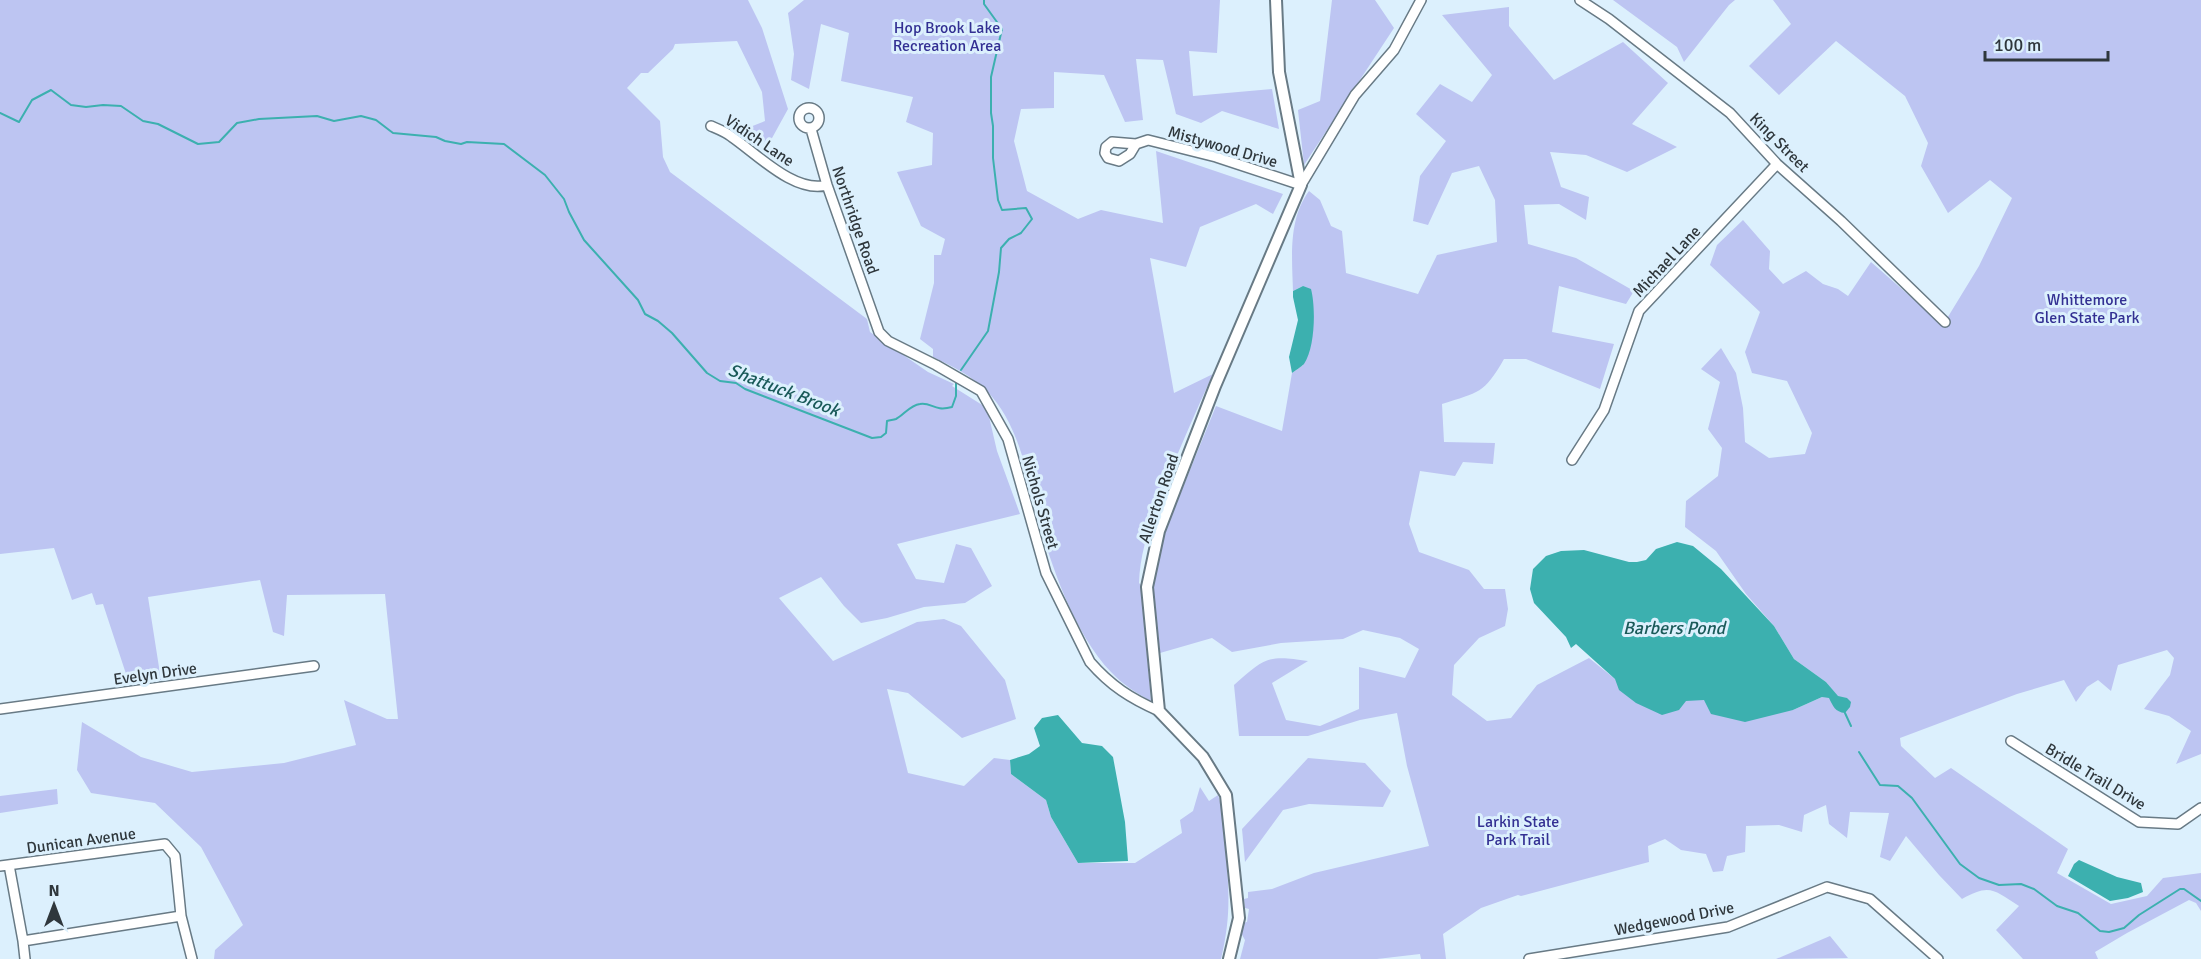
<svg xmlns="http://www.w3.org/2000/svg" width="2201" height="959" viewBox="0 0 2201 959" font-family="Signika,sans-serif">
<rect width="100%" height="100%" fill="#dcf0fd"/>
<path fill="#bdc5f2" d="M0,0H748L762,28L788,109L766,149L750,127L765,121L762,92L737,41L675,44L673,49L648,73H641L627,88L660,121L663,157L670,172L867,319L870,332L928,372L954,384L952,386L987,408L997,451L1020,514L897,544L916,579L944,583L956,544L971,548L992,586L965,603L924,607L887,618L861,623L844,606L821,577L779,598L833,661L917,622L944,619L961,626L1005,680L1016,719L962,738L908,693L887,689L908,773L964,786L994,758L1010,760L1011,774L1046,800L1051,817L1078,863H1135L1182,833L1180,820L1193,811L1200,787L1209,801L1218,795C1224,813 1224,832 1226,851C1229,893 1231,917 1221,959H214L215,950L243,925L201,847L155,803L91,793L77,770L82,722L141,757L192,772L284,763L356,745L344,700L387,719H398L385,594L287,595L284,636L273,632L260,580L148,597L161,680L129,683L103,604L96,605L92,593L72,600L54,548L0,554Z
M804,0H1220L1217,53L1189,51L1193,96L1272,89L1279,129L1222,111L1201,123L1176,114L1163,60L1136,59L1143,120L1125,122L1104,75L1054,72V108L1021,109L1014,141L1027,191L1078,219L1101,210L1163,223L1156,151L1283,194L1273,214L1256,204L1200,227L1186,267L1150,258L1174,393L1213,374C1196,411 1180,447 1165,485C1153,516 1140,549 1139,583L1141,585L1151,701C1136,693 1122,684 1111,672C1075,635 1049,562 1037,512C1026,469 1018,424 987,391C972,376 952,366 933,357V349L920,339L934,283V255H941L945,239L921,226L897,172L932,165L933,133L906,122L913,97L841,81L849,33L821,24L809,89L791,80L794,54L788,13Z
M1332,0H1375L1394,28L1304,165L1298,110L1320,101Z
M1613,0H1735L1729,5L1684,62L1677,47Z
M1773,0H2201V754L2176,764L2191,731L2169,716L2144,709L2170,675L2174,658L2167,650L2118,665L2111,691L2098,680L2087,687L2076,702L2064,680L2017,694L1900,738L1901,746L1935,778L1951,768L2068,849L2057,873L2111,904L2147,896L2163,878L2201,873V911L2196,903L2189,900L2127,933L2095,952L2098,959H2023L1996,930L2019,906C1994,890 1990,883 1962,899L1939,875L1906,836L1890,861L1880,857L1889,813L1850,812L1847,838L1829,824L1826,805L1804,815L1802,832L1779,825L1746,826L1745,852L1727,856L1723,871L1713,872L1706,854L1681,850L1665,839L1648,846L1649,862L1521,896L1518,895L1481,908L1443,934L1446,959H1421L1420,954L1377,959H1240L1245,940L1241,933L1242,923L1247,922L1249,909L1245,908L1244,899L1248,898V892L1272,889L1314,873L1429,846L1407,766L1397,713L1360,720L1308,736H1239L1234,685C1264,659 1267,654 1308,661L1272,683L1286,720L1320,726L1359,709V667L1405,678L1419,649L1400,638L1363,630L1343,639L1281,643L1232,652L1212,638L1160,653L1153,584L1166,529L1216,406L1282,431L1292,373L1303,365V286L1293,291C1292,258 1288,219 1309,191L1320,200L1331,226L1342,231L1346,273L1418,294L1437,255L1497,242L1495,200L1479,166L1452,173L1428,225L1413,221L1420,176L1446,141L1416,114L1440,84L1472,102L1492,75L1442,15L1509,7V26L1554,80L1623,42L1668,83L1632,124L1677,147L1627,172L1586,155L1550,152L1561,187L1589,197L1586,220L1559,204L1524,205L1528,244L1576,258L1634,291L1626,304L1559,286L1552,332L1614,344L1600,389L1526,359H1504C1484,394 1479,392 1442,404L1444,442L1495,443L1493,464L1463,462L1455,476L1420,471L1409,524L1419,552L1469,570L1484,589H1505L1508,609L1505,626L1479,638L1454,665L1452,695L1487,721L1511,718L1537,685L1589,658L1615,679L1686,701L1695,699L1793,710L1822,697L1845,698L1838,697L1826,682L1794,659L1774,626L1746,594L1716,551L1685,527L1686,501L1718,476L1722,448L1708,429L1720,382L1701,369L1721,348L1736,373L1743,408L1745,442L1769,458L1805,454L1812,433L1787,381L1752,373L1745,352L1760,312L1710,265L1717,245L1743,220L1770,251L1769,269L1783,284L1806,271L1823,284L1838,289L1848,296L1871,262L1943,325L1979,266L2012,198L1990,180L1948,213L1921,166L1928,143L1905,96L1836,41L1779,95L1749,66L1791,24Z
M1308,758L1365,763L1391,791L1383,807L1309,804L1283,810L1245,862L1242,829Z
M57,789L58,804L0,813V796Z
M1830,936L1848,958L1776,959Z"/>
<path fill="#3cb0af" d="M1303,286L1311,289C1316,308 1315,348 1304,364C1301,367 1296,370 1292,373L1289,357L1298,320L1293,297V291Z
M1677,542L1693,546L1721,569L1774,626L1794,659L1826,682L1838,696L1847,698L1851,702L1850,707L1845,713C1835,712 1833,706 1829,698L1822,697L1793,710L1745,722L1711,714L1704,700L1686,701L1679,710L1662,715L1636,703L1619,690L1615,679L1576,644L1571,648L1566,637L1534,603L1530,589L1533,569L1546,556L1561,551L1584,550L1629,562H1637L1646,560L1656,549Z
M1058,715L1082,743L1102,746L1113,757L1125,822L1128,861L1078,863L1051,817L1046,800L1011,774L1010,760L1029,754L1040,746L1034,728L1042,718Z
M2079,860L2117,877L2141,883L2143,892L2128,898L2110,901L2068,876L2074,864Z"/>
<g fill="none" stroke-linecap="round" stroke-linejoin="round">
<path stroke="#3cb0af" stroke-width="2" d="M0,113L19,122L32,100L51,90L71,105L86,107L103,105L121,106L143,121L158,124L198,144L219,142L237,123L259,119L317,116L334,121L361,116L376,120L393,133L436,137L445,141L461,144L467,142L504,144L545,175L564,199L569,212L584,240L638,300L645,314L658,321L672,333L707,373L720,381L736,383L745,389L872,438L881,437L886,433L887,421C890,420 893,420 896,419C904,415 910,405 920,404C932,402 934,412 952,407L956,396V383
M961,370L988,331L999,272L1001,248L1009,239L1021,233L1032,219L1026,208L1002,210L998,200L993,158V126L991,113V77L1002,29L984,4V0
M1845,713L1851,726
M1859,752L1880,785L1898,786L1912,798L1960,864L1979,878L1999,885L2021,884L2034,889L2057,906L2078,913L2100,931L2109,932L2124,928L2139,915L2180,889H2184L2201,901"/>
<defs>
<path id="minor" d="M1580,0L1609,19L1730,113L1777,164L1841,221L1945,322
M799 118a10 10 0 1 1 20 0a10 10 0 1 1-20 0Z
M711,126C718,129 726,132 732,137C757,154 795,194 827,185
M811,129L827,185L879,332L888,341L936,365L981,391L1008,439L1046,573L1090,662C1111,686 1130,698 1159,711
M1136,144L1130,154L1119,161L1108,158L1105,153L1106,147L1112,142L1136,144L1148,140L1216,157L1301,185L1355,95L1394,50L1421,0
M1572,460L1604,410L1639,311L1777,164
M0,709L314,666
M2011,741L2139,822L2178,824L2201,808
M0,866L165,844L175,856L181,916L23,941L9,865
M181,916L192,959
M23,941L25,959
M1529,959L1728,927L1827,887L1870,899L1938,959"/>
<path id="tertiary" d="M1229,959L1239,918L1226,795L1203,757L1159,711L1147,587L1159,531L1215,386L1301,185L1279,72L1276,0"/>
</defs>
<use href="#minor" stroke="#687a85" stroke-width="12"/>
<use href="#tertiary" stroke="#687a85" stroke-width="14"/>
<use href="#minor" stroke="#fff" stroke-width="9"/>
<use href="#tertiary" stroke="#fff" stroke-width="10"/>
</g>
<g text-anchor="middle" stroke-width="6" stroke-linejoin="round" paint-order="stroke">
<g font-size="16" fill="#333093" stroke="#dcf0fd">
<text x="947" y="33">Hop Brook Lake<tspan x="947" dy="18">Recreation Area</tspan></text>
<text x="2087" y="305">Whittemore<tspan x="2087" dy="18">Glen State Park</tspan></text>
<text x="1518" y="827">Larkin State<tspan x="1518" dy="18">Park Trail</tspan></text>
</g>
<g font-size="16" fill="#2f373c" stroke="#dcf0fd">
<text transform="translate(760 140) rotate(34)" y="6">Vidich Lane</text>
<text transform="translate(1780 142) rotate(45)" y="6">King Street</text>
<text transform="translate(1223 146) rotate(16)" y="6">Mistywood Drive</text>
<text transform="translate(856 220) rotate(71)" y="6">Northridge Road</text>
<text transform="translate(1666 261) rotate(-47)" y="6">Michael Lane</text>
<text transform="translate(1158 498) rotate(-71)" y="6">Allerton Road</text>
<text transform="translate(1041 502) rotate(74)" y="6">Nichols Street</text>
<text transform="translate(155 673) rotate(-8)" y="6">Evelyn Drive</text>
<text transform="translate(2096 776) rotate(31)" y="6">Bridle Trail Drive</text>
<text transform="translate(81 840) rotate(-8)" y="6">Dunican Avenue</text>
<text transform="translate(1674 918) rotate(-11)" y="6">Wedgewood Drive</text>
</g>
<g font-size="18" font-style="italic" fill="#1a5a59" stroke="#dcf0fd">
<text transform="translate(784 390) rotate(21)" y="6">Shattuck Brook</text>
<text x="1674" y="634">Barbers Pond</text>
</g>
</g>
<g transform="translate(54 905)" stroke="#dcf0fd" stroke-width="4.5" paint-order="stroke">
<path d="M0-4.5L10 22L0 15L-10 22Z" fill="#2f373c"/>
<text y="-9" font-size="16" font-weight="bold" text-anchor="middle" fill="#2f373c">N</text>
</g>
<path d="M1985 51v9h123v-9" fill="none" stroke="#2f373c" stroke-width="3"/>
<text x="1994" y="51" font-size="18" fill="#2f373c" stroke="#dcf0fd" stroke-width="4.5" paint-order="stroke">100 m</text>
</svg>
